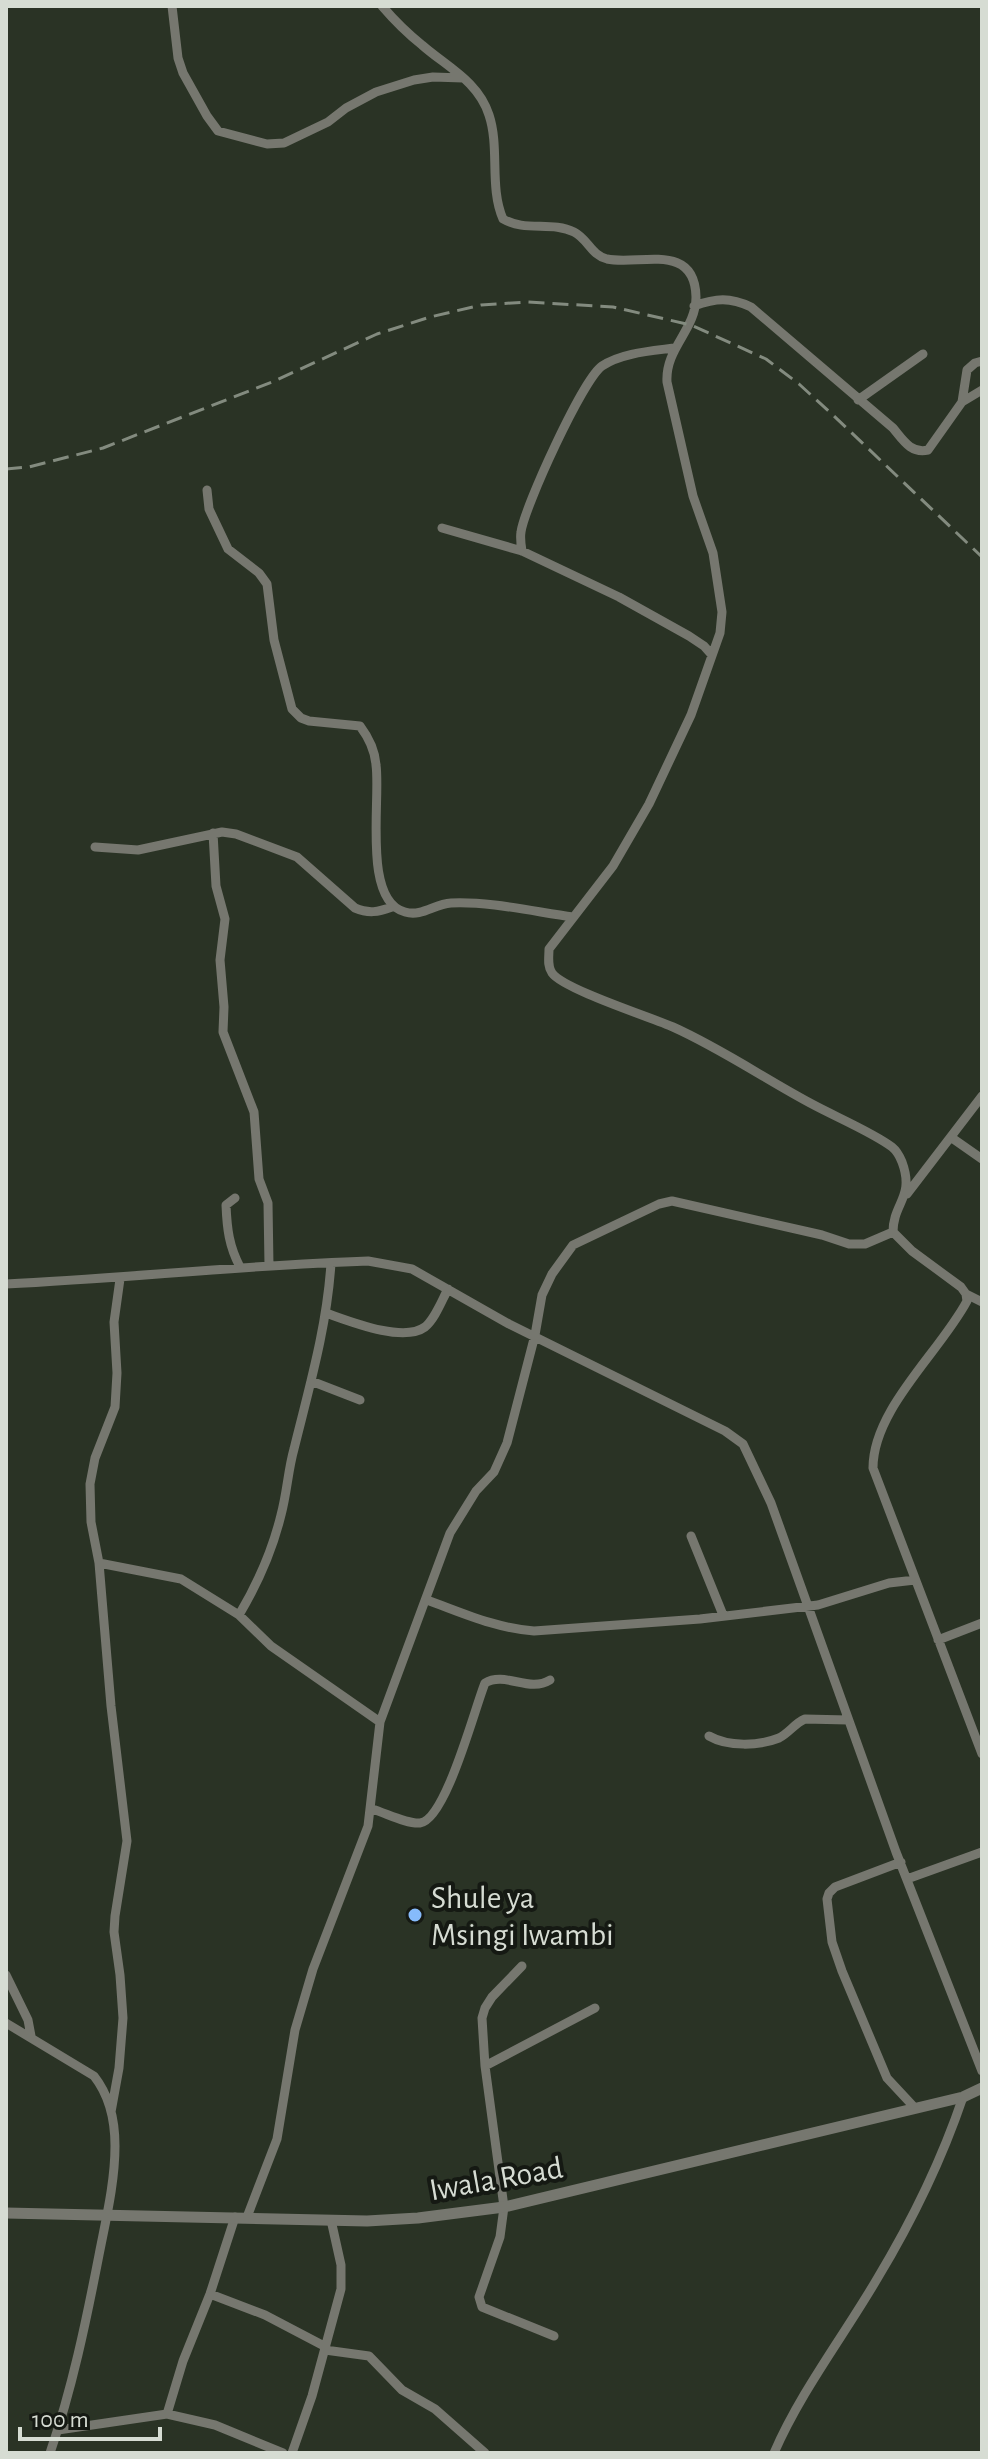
<svg xmlns="http://www.w3.org/2000/svg" width="988" height="2459" viewBox="0 0 988 2459" font-family="'Alegreya Sans',sans-serif">
<rect width="100%" height="100%" fill="#2a3325"/>
<g fill="none" stroke-linecap="round" stroke-linejoin="round">
<path stroke="#76776f" stroke-width="9" d="M172,6L178,58L183,73L207,116L218,131L267,144L284,143L328,122L346,108L376,92L414,80L433,77L463,78
M382,6C394,20 407,33 422,45C447,67 478,81 489,115C500,148 489,187 503,219C525,232 552,221 574,232C588,239 591,255 607,259C638,266 695,241 696,297C696,330 665,348 667,382L693,496L713,553L722,612L720,633L691,715L649,804L613,866L549,949C549,957 547,966 552,973C563,989 650,1017 673,1027C722,1049 765,1079 812,1104C834,1116 874,1133 892,1147C897,1151 900,1157 902,1162C915,1197 893,1203 893,1232L912,1251L961,1287L966,1294L967,1301C940,1352 873,1409 873,1468L982,1754
M694,306C716,298 730,297 751,307L893,428C903,440 911,454 928,450L962,402L967,370L975,363L982,361
M858,400L923,354
M962,402L982,390
M207,490L209,509L228,549L259,573L267,584L274,640L292,709L301,718L309,721L360,726C369,738 375,751 376,765C381,799 362,901 405,912C422,917 434,904 451,903C488,901 536,912 573,917
M442,528L522,551L619,597L689,636L704,646L712,655
M522,551C521,545 520,538 521,532C524,508 583,379 602,366C621,353 651,351 674,348
M213,833L216,886L225,919L220,960L224,1007L223,1032L254,1112L259,1179L268,1203L269,1266
M95,847L138,850L222,832L236,834L297,857L355,908C369,914 378,912 392,907
M952,1138L982,1159
M907,1194L982,1096
M235,1198L226,1205C227,1229 229,1246 240,1267
M6,1284C127,1278 247,1265 368,1261L412,1269L509,1324L725,1431L743,1444L771,1503L896,1852L982,2071
M966,1294L982,1302
M326,1313C349,1321 403,1343 425,1327C435,1319 442,1300 448,1289
M311,1381L360,1400
M691,1536L723,1615
M99,1563L181,1579L239,1615L271,1646L380,1722
M427,1600C463,1613 495,1628 534,1631L700,1619L818,1605L889,1583L915,1580
M239,1615C258,1583 272,1552 281,1515C287,1493 288,1470 294,1449C309,1388 327,1327 331,1263
M938,1640L982,1623
M709,1736C728,1747 759,1746 779,1738C789,1733 795,1723 805,1719L848,1720
M372,1809C386,1813 406,1824 420,1823C446,1820 475,1707 485,1683C505,1671 529,1693 550,1680
M901,1862L835,1887L829,1893L827,1899L832,1942L842,1971L887,2078L914,2107
M907,1879L982,1852
M522,1966L492,1997L485,2008L482,2018L485,2066L504,2207L500,2237L479,2297L482,2307L554,2336
M6,1975L28,2020L31,2036
M6,2023L94,2076C109,2095 115,2121 115,2146C115,2182 106,2219 99,2255C86,2322 72,2389 50,2453
M485,2066L595,2008
M111,2112L119,2068L123,2018L120,1975L114,1932L115,1916L127,1841L111,1706L99,1563L91,1522L90,1484L95,1458L115,1407L117,1373L114,1322L120,1279
M247,2217L277,2139L295,2030L313,1969L368,1826L380,1722L450,1533L476,1491L494,1472L507,1443L535,1335L542,1295L552,1274L573,1245L659,1204L672,1201L822,1235L849,1244H865L893,1232
M210,2294L265,2315L326,2347
M325,2350L369,2356L402,2390L435,2409L485,2453
M167,2414L183,2361L210,2294L235,2217
M58,2430L167,2414L215,2425L283,2453
M292,2453L312,2396L341,2289V2265L331,2220
M774,2453C801,2391 843,2337 877,2279C912,2221 941,2162 963,2097"/>
<path stroke="#76776f" stroke-width="11" d="M6,2213L367,2221L418,2218L504,2207L963,2097L982,2088"/>
<path stroke="#838b7f" stroke-width="3" stroke-dasharray="16 8" stroke-linecap="butt" d="M6,469L29,467L103,448L272,382L377,334L430,317L481,305L527,302L613,307L691,325L766,359L799,384L834,416L982,557"/>
</g>
<circle fill="#86bbfb" stroke="#151913" stroke-width="3" cx="415" cy="1915" r="8"/>
<g text-anchor="middle" stroke-width="8" stroke-linejoin="round" paint-order="stroke">
<g font-size="32" fill="#d6dcd3" stroke="#151913" text-anchor="start">
<text x="431" y="1908">Shule ya<tspan x="431" dy="37">Msingi Iwambi</tspan></text>
</g>
<g font-size="32" fill="#d6dcd3" stroke="#151913">
<text transform="translate(496 2178) rotate(-10)" y="11">Iwala Road</text>
</g>
</g>
<rect width="988" height="2459" fill="none" stroke="#d6dcd3" stroke-width="16"/>
<path d="M20 2427v12h140v-12" fill="none" stroke="#d6dcd3" stroke-width="4"/>
<text x="32" y="2427" font-size="24" fill="#d6dcd3" stroke="#151913" stroke-width="6" paint-order="stroke">100 m</text>
</svg>
